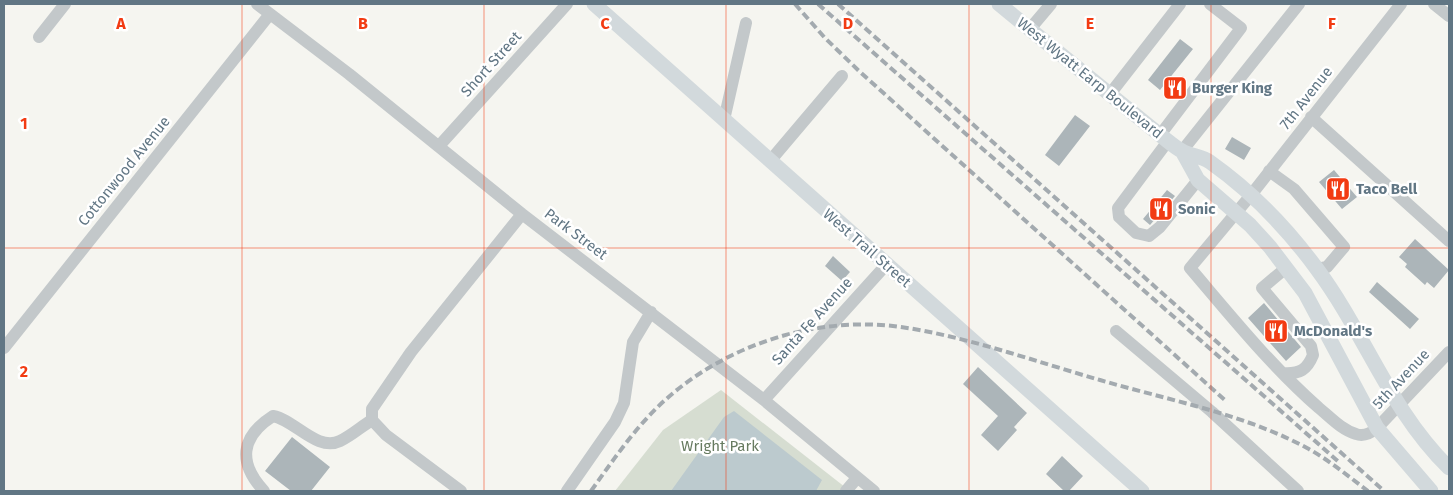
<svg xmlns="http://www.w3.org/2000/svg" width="1453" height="495" viewBox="0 0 1453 495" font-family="'Fira Sans',sans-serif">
<rect width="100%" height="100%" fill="#f5f5f0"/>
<path fill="#d6ddd1" d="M721,390L850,491H615L663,430Z"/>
<path fill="#bccace" d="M734,411L822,480L816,491H671L724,417Z"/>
<path fill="#acb5b9" d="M1180,39L1193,49L1160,90L1148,80Z
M1075,115L1090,126L1059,166L1045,155Z
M1232,137L1251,148L1244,160L1225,149Z
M1334,170L1357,197L1342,209L1319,182Z
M1167,190L1175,196L1150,225L1143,219Z
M1415,239L1449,270L1434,288L1427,282L1425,285L1405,267L1407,264L1399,257Z
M833,256L850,272L842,281L825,266Z
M1377,282L1419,319L1410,329L1369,292Z
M1264,303L1301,347L1286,361L1248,318Z
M978,367L1027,413L1014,427L1017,430L998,451L981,435L998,416L963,384Z
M292,437L330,467L311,491H291L265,471Z
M1062,456L1083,476L1069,491H1064L1046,474Z"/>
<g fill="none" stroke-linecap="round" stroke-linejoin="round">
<path stroke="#c3c8ca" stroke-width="12" d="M257,4L349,74L522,214L764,400L874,491
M1401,4L1251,195L1190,268C1231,316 1271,366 1319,408C1331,418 1342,430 1356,434C1364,437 1371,433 1377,428L1449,352
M1434,4L1449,16
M1029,30L1051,4
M39,37L65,4
M1110,94L1180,4
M1311,117L1449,241
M724,120L746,23
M1160,135L1241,28L1210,4
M1168,141L1118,208L1119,217L1136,233L1149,236L1160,227L1198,180
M439,146L567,4
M1182,151L1299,4
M770,161L842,76
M1269,171L1294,189L1344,247L1327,267L1317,269
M1116,331L1212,412L1298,491
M4,348L270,14
M1283,373C1300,374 1307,370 1313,355L1311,346L1262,288L1286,268
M764,400L886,265
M264,491C238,463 240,437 273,416C295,420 317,452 340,441C351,436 362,426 372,420
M461,491L386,435L372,420V409L411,352L522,214
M567,491L615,422L624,403L633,342L651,312
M846,491L857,478"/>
<path stroke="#d2d9dc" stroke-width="15" d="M594,4L1142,491
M999,4L1160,135C1167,140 1174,147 1182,151C1191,156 1202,156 1210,162C1251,191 1287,228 1317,269C1366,335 1389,409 1449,468
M1182,151L1198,180L1250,225L1270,247L1305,293L1377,428L1431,491"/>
<path stroke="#a3aaaf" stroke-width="4" stroke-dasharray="8 4" stroke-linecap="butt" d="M795,4L825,38L859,71L1227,402
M818,4L1340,463
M838,4L1384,491
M591,491C609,466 626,441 647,418C709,350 810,314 901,327C965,336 1037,362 1100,380C1168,400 1244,414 1307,448C1329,460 1348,476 1368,491"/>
</g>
<path fill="none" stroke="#f23b13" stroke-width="1" stroke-opacity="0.55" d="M242,4V491M484,4V491M726,4V491M969,4V491M1211,4V491M4,248H1449"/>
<defs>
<symbol id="restaurant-square" viewBox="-11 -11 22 22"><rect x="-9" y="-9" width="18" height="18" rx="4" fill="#f23b13" stroke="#fff"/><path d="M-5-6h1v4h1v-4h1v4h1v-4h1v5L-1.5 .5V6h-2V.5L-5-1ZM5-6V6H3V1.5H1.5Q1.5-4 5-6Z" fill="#fff"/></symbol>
</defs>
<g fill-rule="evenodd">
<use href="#restaurant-square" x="1161" y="74" width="28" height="28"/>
<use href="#restaurant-square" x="1324" y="175" width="28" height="28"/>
<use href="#restaurant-square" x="1147" y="195" width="28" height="28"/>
<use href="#restaurant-square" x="1262" y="317" width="28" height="28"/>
</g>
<g text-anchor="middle" stroke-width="5" stroke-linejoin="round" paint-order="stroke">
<g font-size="15" fill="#617684" stroke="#fff">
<text transform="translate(491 64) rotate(-48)" y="5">Short Street</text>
<text transform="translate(1090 78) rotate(39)" y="5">West Wyatt Earp Boulevard</text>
<text transform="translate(1306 98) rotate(-52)" y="5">7th Avenue</text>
<text transform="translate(124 171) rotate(-51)" y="5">Cottonwood Avenue</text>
<text transform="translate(576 234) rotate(37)" y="5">Park Street</text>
<text transform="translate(867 248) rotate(41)" y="5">West Trail Street</text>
<text transform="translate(812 321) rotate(-48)" y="5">Santa Fe Avenue</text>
<text transform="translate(1401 379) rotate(-47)" y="5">5th Avenue</text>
</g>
<g font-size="15" font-weight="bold" fill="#617684" stroke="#fff" text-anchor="start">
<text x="1192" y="93">Burger King</text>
<text x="1356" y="194">Taco Bell</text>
<text x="1178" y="214">Sonic</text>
<text x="1294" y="336">McDonald's</text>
</g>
<g font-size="15" fill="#677b60" stroke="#fff">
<text x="720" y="451">Wright Park</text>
</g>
</g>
<g font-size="16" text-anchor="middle" font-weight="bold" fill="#f23b13" stroke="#fff" stroke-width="5" stroke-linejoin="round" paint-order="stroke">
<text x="121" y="29">A</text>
<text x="363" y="29">B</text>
<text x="605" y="29">C</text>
<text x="848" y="29">D</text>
<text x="1090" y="29">E</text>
<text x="1332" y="29">F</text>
<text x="24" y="129">1</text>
<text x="24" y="377">2</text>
</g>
<rect width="1453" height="495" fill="none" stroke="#617684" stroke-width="10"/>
</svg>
